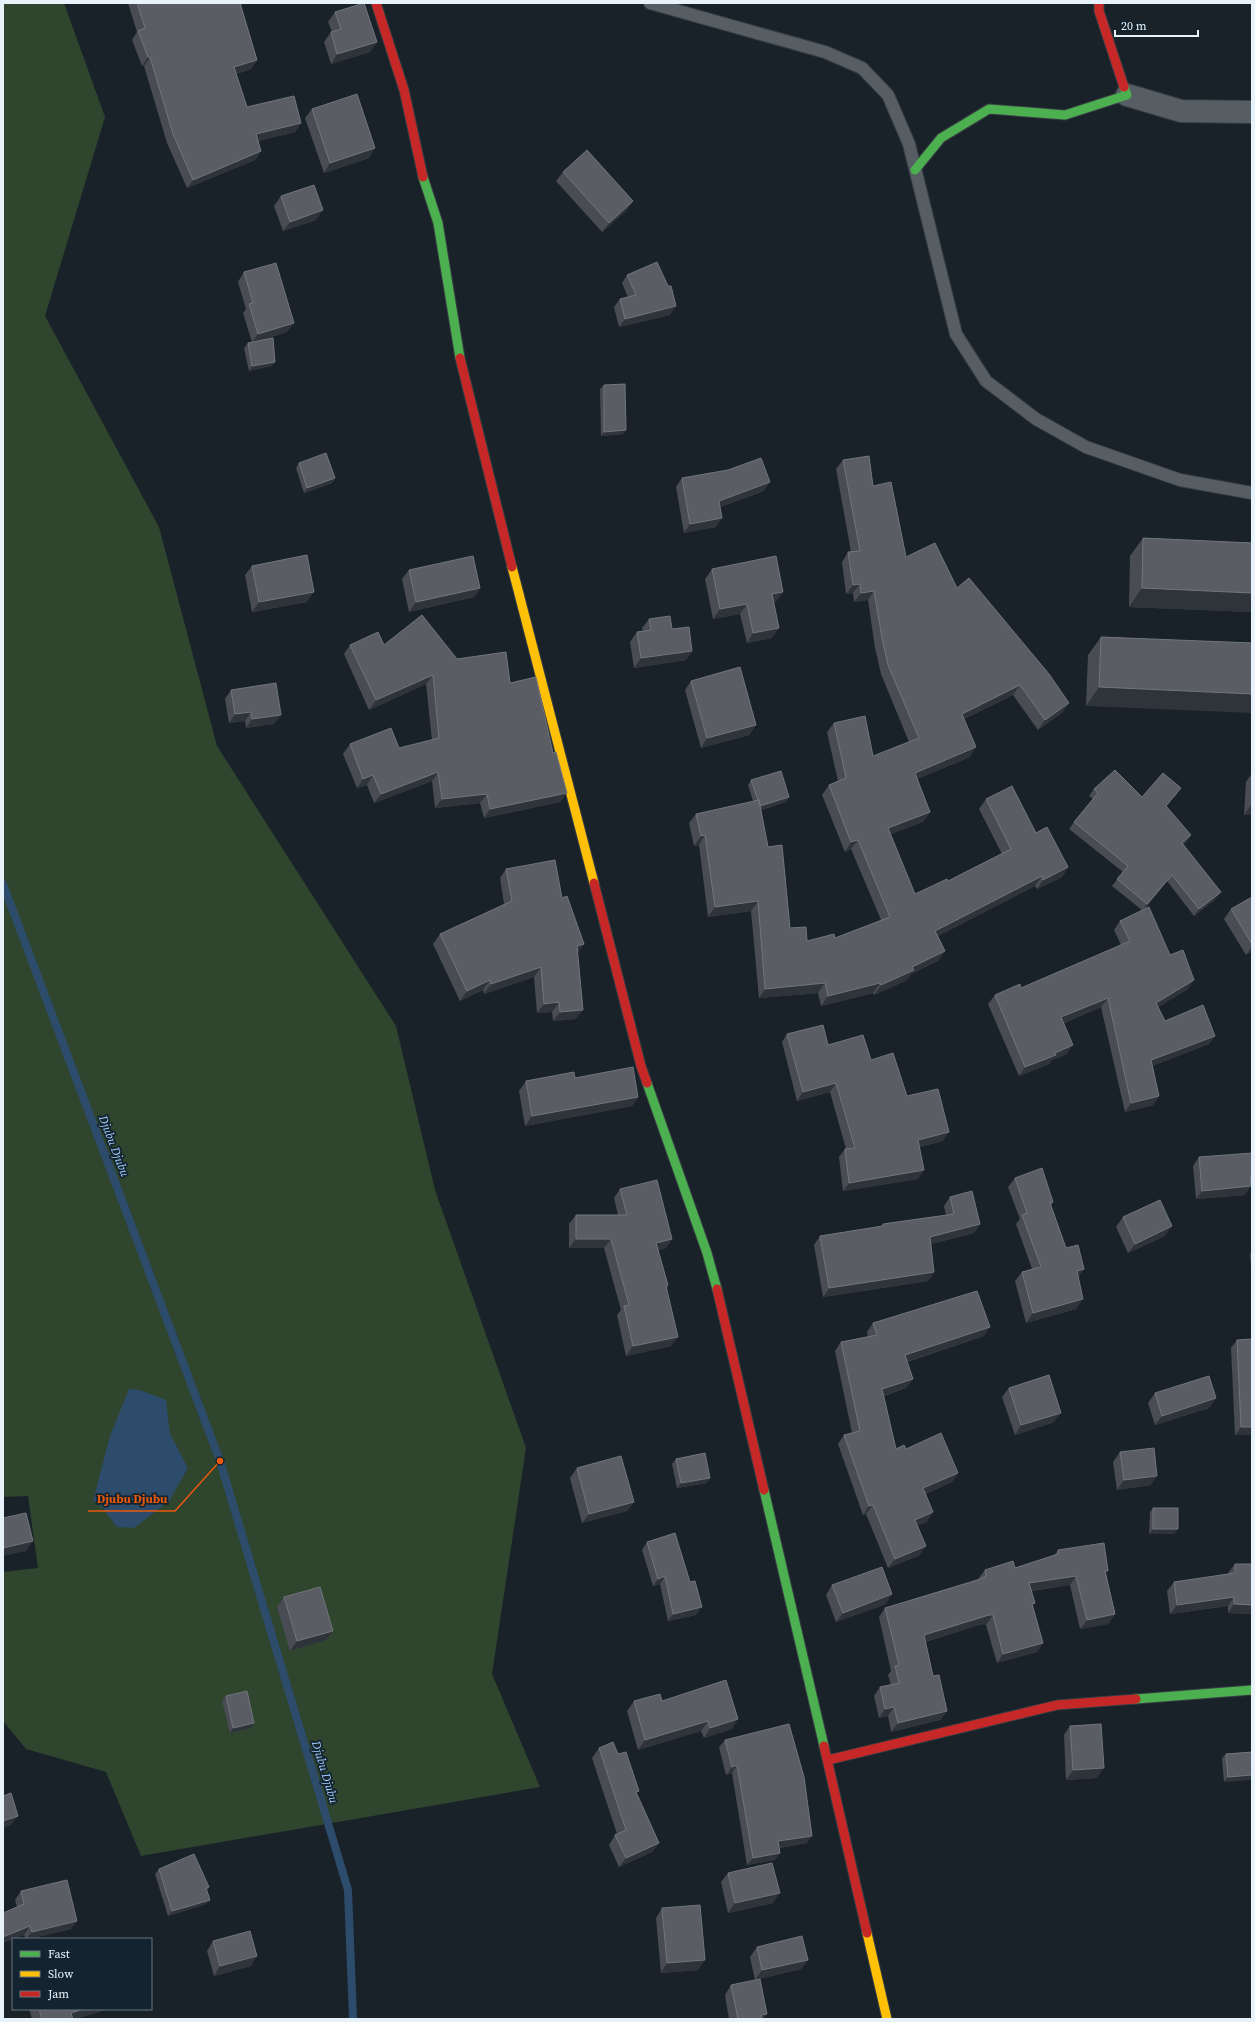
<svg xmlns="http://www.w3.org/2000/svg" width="1255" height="2022" viewBox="0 0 1255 2022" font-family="'Source Serif 4',serif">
<rect width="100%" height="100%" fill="#192229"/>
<path fill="#2f452e" d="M3,3H64L105,117L45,316L159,527L217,746L396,1026L435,1190L526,1448L492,1674L540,1787L141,1856L106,1772L26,1749L3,1721V1572L38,1568L28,1496L3,1497Z"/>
<path fill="#2d4c6b" d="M129,1389L140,1390L166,1400L170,1434L188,1468L169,1501L134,1528L117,1527L102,1507L93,1501L110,1436Z"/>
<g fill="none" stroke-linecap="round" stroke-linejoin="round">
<path stroke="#2d4c6b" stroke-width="8" d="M3,884L220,1461L348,1890L353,2019"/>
<defs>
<path id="lane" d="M650,3L825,52L862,68L888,95L909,144L956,334L986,381L1036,419L1086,447L1180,480L1252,493"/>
<path id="street" d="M1127,95L1181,111L1252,112"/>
<path id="fast" d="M915,170L941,138L989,109L1065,115L1127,95L1124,87
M423,177L438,223L460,358
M647,1083L707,1253L717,1289
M764,1490L824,1746
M1136,1699L1252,1690"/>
<path id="slow" d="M512,567L594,883
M867,1933L887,2019"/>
<path id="jam" d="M376,3L404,90L423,177
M1099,3V11L1124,87
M460,358L512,567
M594,883L641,1066L647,1083
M717,1289L764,1490
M824,1746L867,1933
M828,1760L1057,1705L1136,1699"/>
</defs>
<use href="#lane" stroke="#373e43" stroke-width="14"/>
<use href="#street" stroke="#373e43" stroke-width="24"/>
<use href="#fast" stroke="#373e43" stroke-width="11"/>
<use href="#slow" stroke="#373e43" stroke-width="11"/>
<use href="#jam" stroke="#373e43" stroke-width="11"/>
<use href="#lane" stroke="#565e63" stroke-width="12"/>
<use href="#street" stroke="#565e63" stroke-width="22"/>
<use href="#fast" stroke="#4caf50" stroke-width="9"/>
<use href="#slow" stroke="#ffc107" stroke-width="9"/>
<use href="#jam" stroke="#c62828" stroke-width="9"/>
</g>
<path fill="#4a4c53" d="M128,3H246L241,5L257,60L251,69L236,74L247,107L301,123L295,132L258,141L261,151L255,160L187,188L167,143L144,66H142L132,40L137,32Z
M335,12L377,42L370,52L331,64L324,42L331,32H332L328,22Z
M312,109L369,158L324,173L305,118Z
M563,172L633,201L626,211L602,232L556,181Z
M281,196L316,220L283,231L274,206Z
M244,272L287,332L262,340L275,362L271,366L249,371L244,348L248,343L252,342L243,313L246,309L238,282Z
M627,275L670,315L619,327L614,307L620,299L628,297L622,283Z
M604,385L626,430L623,434L601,436L600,389Z
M843,460L873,486L906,557L957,588L1063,712L1038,730L1013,695L964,719L970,757L917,779L930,812L923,822L890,834L915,894L948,881L1002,854L979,809L986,799L1036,833L1068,867L1062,877L1037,889L1035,886L938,936L945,951L938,961L911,974L907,980L874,995L873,993L821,1006L818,993L759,998L751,911L708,917L699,845L694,846L689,823L696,814L753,801L748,785L751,780L789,797L786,802L761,810L768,847L790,928L807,941L835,938L881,920L851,849L845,852L822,795L829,785L838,781L827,732L834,723L873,756L909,742L881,674L875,648L868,600L854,602L853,593L846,594L842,562L848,552H851L836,469Z
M299,463L335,478L332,483L304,493L296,468Z
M682,478L764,491L720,507L716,527L684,533L676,487Z
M1143,538L1252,543V612L1129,607L1130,556Z
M252,566L307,602L252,612L245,575Z
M712,569L776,602H774L772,638L747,643L740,614L713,619L705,579Z
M409,570L480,588L474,597L409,612L402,579Z
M649,619L672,629L692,651L686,660L634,668L630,642L637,632L643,631L642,628Z
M1101,637L1252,643L1086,706L1088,655Z
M350,645H384L457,659L510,683L553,753L567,793L560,802L484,818L480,803L435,808L432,781L374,803L367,785L357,788L343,754L350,744L399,748L432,740L426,684L369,710L344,654Z
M691,681L756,725L749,735L701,748L685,690Z
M231,690L274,724L246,728L245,721L229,723L225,699Z
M1252,773V815H1244L1246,782Z
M1094,789L1142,797L1176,795L1166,806L1187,842L1183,845L1216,899L1194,916L1167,881L1144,910L1170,955L1188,989L1158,1007L1165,1021L1215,1036L1209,1044L1152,1066L1159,1096L1153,1105L1125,1112L1101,1007L1064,1023L1067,1054L1052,1060L1049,1064L1019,1076L988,1004L995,995L1021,988L1121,945L1114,930L1120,921L1142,910L1112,886L1123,872L1069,829L1074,822L1093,799L1089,796Z
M506,869L562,898L584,944L577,953L576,1019L553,1021L552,1012L537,1013L534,977L484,994L483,990L460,1001L433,944L440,934L504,904L500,878Z
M1252,897V951L1246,955L1224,919L1231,909Z
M787,1034L828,1045L871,1060L907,1096L943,1141L919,1147L918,1179L843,1191L839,1157L845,1149H846L830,1092L797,1101L782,1042Z
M575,1078L638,1097L632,1106L525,1126L519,1091L526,1081Z
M1199,1157L1250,1180L1245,1195L1196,1199L1193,1166Z
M1015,1178L1053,1202L1051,1206L1066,1248L1084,1269L1078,1277L1076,1309L1026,1323L1015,1281L1022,1272L1032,1269L1016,1224L1020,1219L1008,1187Z
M620,1189L672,1239L666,1248L658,1250L668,1285L667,1288L671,1346L626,1356L617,1315L621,1310L604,1248H569V1224L576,1215H618L614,1198Z
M950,1197L980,1224L974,1233L931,1244L934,1272L928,1281L823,1297L814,1245L820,1236L881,1226L883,1224L946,1215L944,1206Z
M1123,1217L1165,1236L1128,1253L1116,1227Z
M1252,1251V1279L1250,1254Z
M873,1323L984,1336L907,1362L913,1379L906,1388L884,1396L896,1449H906L958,1473L952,1482L925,1494L927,1522L917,1525L920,1555L888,1568L866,1514L863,1515L838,1444L844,1435L852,1433L835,1351L841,1342L868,1337L867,1332Z
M1252,1339V1435H1235L1231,1348L1237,1340Z
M1009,1388L1054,1422L1015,1435L1002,1397Z
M1155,1393L1216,1398L1209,1408L1155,1425L1148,1403Z
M1120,1452L1151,1485L1117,1490L1113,1462Z
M676,1459L707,1483L677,1488L672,1464Z
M577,1468L634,1502L627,1511L582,1523L570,1478Z
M1153,1508L1174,1534H1149L1150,1512Z
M647,1542L690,1582L696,1615L668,1621L660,1584L653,1586L642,1550Z
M1058,1550L1106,1574L1115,1614L1108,1624L1080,1629L1070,1585L1032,1591L1033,1606L1043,1643L1037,1652L997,1663L986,1625L982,1624L925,1642L933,1676L947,1711L940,1720L891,1732L888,1716L879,1718L874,1696L880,1687L891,1685L888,1675L891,1671L879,1617L885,1608L978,1579L985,1570L1015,1568L1054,1556Z
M1235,1564H1252V1614L1228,1613V1606L1170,1614L1167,1591L1174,1582L1228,1574V1573Z
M832,1585L886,1604L836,1622L826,1595Z
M284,1597L333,1631L326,1640L290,1651L277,1607Z
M226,1696L251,1728L230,1733L222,1701Z
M634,1701H662L732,1729L704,1738L701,1731L638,1750L627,1711Z
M1070,1726L1097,1778L1066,1780L1064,1735Z
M725,1740L807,1843L780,1848V1853L775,1860L747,1865L732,1773L726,1775L719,1747Z
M599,1748L637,1795L659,1843L652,1852L619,1867L609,1845L615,1835L617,1834L592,1758Z
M1252,1752L1224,1782L1222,1758L1226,1754Z
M159,1869L209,1887L207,1890L206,1904L168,1916L155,1874Z
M728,1873L773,1903L728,1913L721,1882Z
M21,1891L71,1929L29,1939H26L24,1935L13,1939L17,1907L15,1900Z
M662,1908L698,1970L661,1973L656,1918Z
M213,1941L251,1966L214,1976L207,1951Z
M757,1947L808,1960L801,1969L755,1980L750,1957Z
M731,1985L763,2019H729L725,1995Z
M29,2009H103L102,2011L76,2019H32Z"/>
<path fill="#2f333a" d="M236,3H246L233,8Z
M377,42L370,52L331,64L337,54Z
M148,57H150L144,66H142Z
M257,60L251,69L228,76L234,67Z
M301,123L295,132L249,143L256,134Z
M375,148L369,158L324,173L330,163Z
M261,151L255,160L187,188L193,180Z
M633,201L626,211L602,232L609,223Z
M323,210L316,220L283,231L290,222Z
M676,306L670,315L619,327L625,319Z
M294,323L287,332L252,343L258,334Z
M275,362L271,366L249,371L252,366Z
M626,430L623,434L601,436L604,432Z
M335,478L332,483L304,493L307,488Z
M770,482L764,491L713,510L719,501Z
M722,518L716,527L684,533L690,524Z
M860,584L853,593L846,594L853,585Z
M480,588L474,597L409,612L416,602Z
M1142,588L1252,593V612L1129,607Z
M874,591L868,600L854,602L861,593Z
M314,592L307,602L252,612L259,602Z
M783,592L776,602L765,603L772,594Z
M747,604L740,614L713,619L720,609Z
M779,628L772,638L747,643L753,633Z
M692,651L686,660L634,668L641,658Z
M433,675L426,684L369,710L376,700Z
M1020,685L1013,695L955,723L962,714Z
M1099,687L1252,694V713L1086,706Z
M1069,703L1063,712L1038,730L1045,720Z
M251,712L245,721L229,723L235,714Z
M281,715L274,724L246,728L252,719Z
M756,725L749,735L701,748L707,738Z
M976,747L970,757L908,783L915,773Z
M438,772L432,781L374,803L381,794Z
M373,775L367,785L357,788L363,779Z
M1181,788L1176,795L1161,812Z
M567,793L560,802L484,818L490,809Z
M487,794L480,803L435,808L442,799Z
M789,797L786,802L756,811L759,806Z
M1252,804V815H1244Z
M930,812L923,822L881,838L888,828Z
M705,835L699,845L694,846L701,836Z
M1191,835L1187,842L1177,850L1182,843Z
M858,840L851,849L845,852L851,842Z
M1068,867L1062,877L1037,889L1043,880Z
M1172,875L1142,911L1147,904Z
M1042,876L1035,886L929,941L935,931Z
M1221,892L1216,899L1194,916L1199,909Z
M758,901L751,911L708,917L715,907Z
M584,944L578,953L570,956L577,946Z
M1252,946V951L1246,955Z
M945,951L938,961L911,974L907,980L874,995L881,985L912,967Z
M541,967L534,977L484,994L491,984Z
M490,980L483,990L460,1001L467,991Z
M1194,980L1188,989L1150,1012L1156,1003Z
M825,983L818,993L759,998L765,989Z
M880,983L873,993L821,1006L828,996Z
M1108,998L1101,1007L1055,1026L1061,1017Z
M559,1002L552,1012L537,1013L544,1004Z
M583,1010L576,1019L553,1021L560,1012Z
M1215,1036L1209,1044L1145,1069L1151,1060Z
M1073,1045L1067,1054L1052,1060L1049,1064L1019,1076L1025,1067L1055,1053Z
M836,1083L830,1092L797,1101L803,1092Z
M1159,1096L1153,1105L1125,1112L1131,1103Z
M638,1097L632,1106L525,1126L532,1116Z
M949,1132L943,1141L912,1148L918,1140Z
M924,1170L918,1179L843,1191L849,1183Z
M1252,1173V1180L1244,1182L1250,1174Z
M1251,1186L1245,1195L1196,1199L1202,1191Z
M980,1224L974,1233L923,1246L930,1237Z
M1172,1226L1165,1236L1128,1253L1135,1244Z
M576,1239H611L604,1248H569Z
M672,1239L666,1248L650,1252L656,1243Z
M1084,1269L1077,1278V1271Z
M934,1272L928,1281L823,1297L829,1288Z
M1083,1299L1076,1309L1026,1323L1033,1313Z
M990,1327L984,1336L899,1364L905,1355Z
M678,1337L671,1346L626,1356L633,1346Z
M913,1379L906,1388L876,1398L882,1389Z
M1216,1398L1209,1408L1155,1425L1162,1416Z
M1061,1413L1054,1422L1015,1435L1021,1425Z
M1241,1427H1252V1435H1235Z
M958,1473L952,1482L916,1497L923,1488Z
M1157,1476L1151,1485L1117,1490L1124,1480Z
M710,1478L707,1483L677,1488L681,1483Z
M634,1502L627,1511L582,1523L589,1514Z
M873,1505L866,1514L863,1515L869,1506Z
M933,1512L927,1522L909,1529L915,1520Z
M1153,1529H1178L1174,1534H1149Z
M33,1541L26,1551L3,1556V1548Z
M926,1546L920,1555L888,1568L895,1559Z
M665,1576L660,1584L653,1586L658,1579Z
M1076,1576L1070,1585L1023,1592L1029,1583Z
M892,1594L886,1604L836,1622L843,1613Z
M1234,1597L1228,1606L1170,1614L1177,1605Z
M1234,1604L1252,1605V1614L1228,1613Z
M702,1607L696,1615L668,1621L673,1614Z
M1115,1614L1108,1624L1080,1629L1087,1620Z
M989,1615H993L986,1625L982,1624L917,1644L924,1635Z
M333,1631L326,1640L290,1651L297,1641Z
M1043,1643L1037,1652L997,1663L1003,1654Z
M894,1707L888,1716L879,1718L885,1709Z
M947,1711L940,1720L891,1732L898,1723Z
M738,1719L732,1729L704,1738L710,1728Z
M708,1721L701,1731L638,1750L645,1740Z
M254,1723L251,1728L230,1733L233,1728Z
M737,1765L732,1773L726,1775L732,1767Z
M1104,1768L1097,1778L1066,1780L1073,1770Z
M1252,1775V1780L1224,1782L1228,1777Z
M18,1816L11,1825L3,1828V1821Z
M812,1836L807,1843L773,1849L778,1841Z
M659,1843L652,1852L619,1867L626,1858Z
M780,1853L775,1860L747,1865L753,1858Z
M780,1893L773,1903L728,1913L735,1903Z
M210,1900L206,1904L168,1916L172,1911Z
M77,1921L71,1929L29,1939H26L32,1932Z
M30,1926L24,1935L3,1943V1937Z
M257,1956L251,1966L214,1976L220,1966Z
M705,1960L698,1970L661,1973L667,1963Z
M808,1960L801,1969L755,1980L762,1970Z
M84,2009H103L102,2011L76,2019H67L71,2013Z
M767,2014L763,2019H758L761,2015Z"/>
<path fill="#5b5d65" stroke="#71757c" d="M137,3H240L257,60L234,67L247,107L294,96L301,123L256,134L261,151L193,180L173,134L150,57H148L138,31L145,28Z
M364,3L377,42L337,54L331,32L341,29L335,12Z
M357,94L375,148L330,163L312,109Z
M587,150L633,201L609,223L563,172Z
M314,185L323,210L290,222L281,196Z
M657,262L668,286H671L676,306L625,319L620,299L636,295L627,275Z
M276,263L294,323L258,334L249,304L253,303L244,272Z
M273,338L275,362L252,366L248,343Z
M625,384L626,430L604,432V385Z
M326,453L335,478L307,488L299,463Z
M869,456L873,486L891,482L906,557L935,543L957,588L969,578L1049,674L1069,703L1045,720L1020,685L962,714L976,747L915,773L930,812L888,828L915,894L947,879L948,881L1011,849L986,799L1012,786L1036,833L1047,827L1068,867L1043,880L1042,876L935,931L945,951L912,967L914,970L881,985L880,983L828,996L825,983L765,989L758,901L715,907L705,835L701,836L696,814L759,800L768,847L782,845L790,928L806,927L807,941L834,934L835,938L890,917L858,840L851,842L829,785L846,778L834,723L865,716L873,756L919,738L888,665L882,638L874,591L861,593L860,584L853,585L848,552L860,551L843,460Z
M761,458L770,482L719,501L722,518L690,524L682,478L728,470Z
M1143,538L1252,543V593L1142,588Z
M307,555L314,592L259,602L252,566Z
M473,556L480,588L416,602L409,570Z
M776,556L783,592L772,594L779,628L753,633L747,604L720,609L712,569Z
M422,615L457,659L506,652L510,683L536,677L553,753L556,752L567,793L490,809L487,794L442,799L438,772L381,794L373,775L363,779L350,744L391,728L399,748L439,738L433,675L376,700L350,645L378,632L384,645Z
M670,616L672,629L689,627L692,651L641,658L637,632L651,630L649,619Z
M1101,637L1252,643V694L1099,687Z
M740,667L756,725L707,738L691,681Z
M276,683L281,715L252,719L251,712L235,714L231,690Z
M1115,770L1142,797L1163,773L1181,788L1166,806L1191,835L1182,843L1221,892L1199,909L1172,875L1147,904L1117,879L1128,866L1074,822L1098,793L1094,789Z
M781,771L789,797L760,806L759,800H758L751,780Z
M555,860L562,898L567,896L584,944L577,946L583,1010L560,1012L559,1002L544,1004L541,967L491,984L490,980L467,991L440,934L512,901L506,869Z
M1252,897V944L1231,909Z
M1149,907L1170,955L1183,950L1194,980L1156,1003L1165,1021L1203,1005L1215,1036L1151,1060L1159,1096L1131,1103L1108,998L1061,1017L1073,1045L1055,1053L1056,1055L1025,1067L995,995L1020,984L1021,988L1130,941L1120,921Z
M823,1025L828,1045L863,1035L871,1060L893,1053L907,1096L938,1089L949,1132L918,1140L924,1170L849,1183L845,1149L855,1148L836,1083L803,1092L787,1034Z
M633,1067L638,1097L532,1116L526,1081L574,1072L575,1078Z
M1252,1153V1173L1250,1174L1251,1186L1202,1191L1199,1157Z
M1042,1168L1053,1202L1050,1203L1066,1248L1078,1245L1084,1269L1077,1271L1083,1299L1033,1313L1022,1272L1041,1267L1022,1215L1027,1213L1015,1178Z
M657,1180L672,1239L656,1243L668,1285L666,1286L678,1337L633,1346L624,1306L629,1305L611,1239H576V1215H627L620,1189Z
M972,1191L980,1224L930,1237L934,1272L829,1288L820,1236L883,1226V1224L954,1214L950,1197Z
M1160,1200L1172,1226L1135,1244L1123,1217Z
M977,1291L990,1327L905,1355L913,1379L882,1389L896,1449L904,1445L906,1449L941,1433L958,1473L923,1488L933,1512L915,1520L926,1546L895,1559L873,1505L869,1506L844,1435L860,1431L841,1342L877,1335L873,1323Z
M1252,1339V1427H1241L1237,1340Z
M1049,1375L1061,1413L1021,1425L1009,1388Z
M1209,1376L1216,1398L1162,1416L1155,1393Z
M1154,1448L1157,1476L1124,1480L1120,1452Z
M705,1453L710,1478L681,1483L676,1459Z
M621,1456L634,1502L589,1514L577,1468Z
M1153,1508H1178V1529H1153Z
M26,1513L33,1541L3,1548V1518Z
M675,1533L690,1582L695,1581L702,1607L673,1614L665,1576L658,1579L647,1542Z
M1104,1543L1108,1571H1105L1115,1614L1087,1620L1076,1576L1029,1583L1035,1603L1032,1604L1043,1643L1003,1654L993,1615H989L924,1635L933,1676L939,1675L947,1711L898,1723L894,1707L885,1709L880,1687L899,1683L895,1666L899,1665L885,1608L978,1580L986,1576L985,1570L1013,1561L1015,1568L1058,1554V1550Z
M1235,1564H1252V1605L1234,1604V1597L1177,1605L1174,1582L1235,1573Z
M882,1567L892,1594L843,1613L832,1585Z
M320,1587L333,1631L297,1641L284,1597Z
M726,1680L738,1719L710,1728L708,1721L645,1740L634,1701L660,1694L662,1701Z
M247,1691L254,1723L233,1728L226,1696Z
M789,1724L804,1777L812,1836L778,1841L780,1853L753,1858L737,1765L732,1767L725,1740Z
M1101,1724L1104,1768L1073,1770L1070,1726Z
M613,1742L618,1754L626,1752L639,1791L636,1792L659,1843L626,1858L615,1835L626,1830L599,1748Z
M1252,1752V1775L1228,1777L1226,1754Z
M11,1793L18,1816L3,1821V1796Z
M194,1854L209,1887L206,1888L210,1900L172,1911L159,1869Z
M772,1863L780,1893L735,1903L728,1873Z
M67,1880L77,1921L32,1932L30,1926L3,1937V1913L24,1904L21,1891Z
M700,1905L705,1960L667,1963L662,1908Z
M250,1931L257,1956L220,1966L213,1941Z
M802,1936L808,1960L762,1970L757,1947Z
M760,1979L767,2014L761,2015L762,2019H738L731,1985Z
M39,2009H84L71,2013L73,2019H42Z"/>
<g text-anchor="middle" stroke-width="3.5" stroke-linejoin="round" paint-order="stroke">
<g font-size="12" font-style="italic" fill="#a5d0fe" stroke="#13232f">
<text transform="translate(114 1146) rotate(69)" y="4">Djubu Djubu</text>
<text transform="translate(325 1772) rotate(73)" y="4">Djubu Djubu</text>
</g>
</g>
<path fill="none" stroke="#e8590c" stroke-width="1.5" d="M220 1461L175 1511H88"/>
<circle fill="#e8590c" stroke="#13232f" stroke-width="1.5" cx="220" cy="1461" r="4"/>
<g font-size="12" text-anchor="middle" font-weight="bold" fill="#e8590c" stroke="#13232f" stroke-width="3.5" stroke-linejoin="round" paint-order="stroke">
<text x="132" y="1503">Djubu Djubu</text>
</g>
<rect width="1255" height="2022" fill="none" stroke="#e8f2fa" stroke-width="8"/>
<rect x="12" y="1938" width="140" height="72" fill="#13232f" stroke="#687680"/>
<rect x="20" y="1951" width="20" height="6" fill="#4caf50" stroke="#687680"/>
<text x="48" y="1958" font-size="12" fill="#e8f2fa">Fast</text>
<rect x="20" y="1971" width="20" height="6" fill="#ffc107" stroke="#687680"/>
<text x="48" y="1978" font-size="12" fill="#e8f2fa">Slow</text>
<rect x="20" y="1991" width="20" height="6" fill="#c62828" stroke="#687680"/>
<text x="48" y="1998" font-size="12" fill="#e8f2fa">Jam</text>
<path d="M1115 30v6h83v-6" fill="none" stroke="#e8f2fa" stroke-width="2"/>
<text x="1121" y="30" font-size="12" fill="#e8f2fa" stroke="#13232f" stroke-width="3" paint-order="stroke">20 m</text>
</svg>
